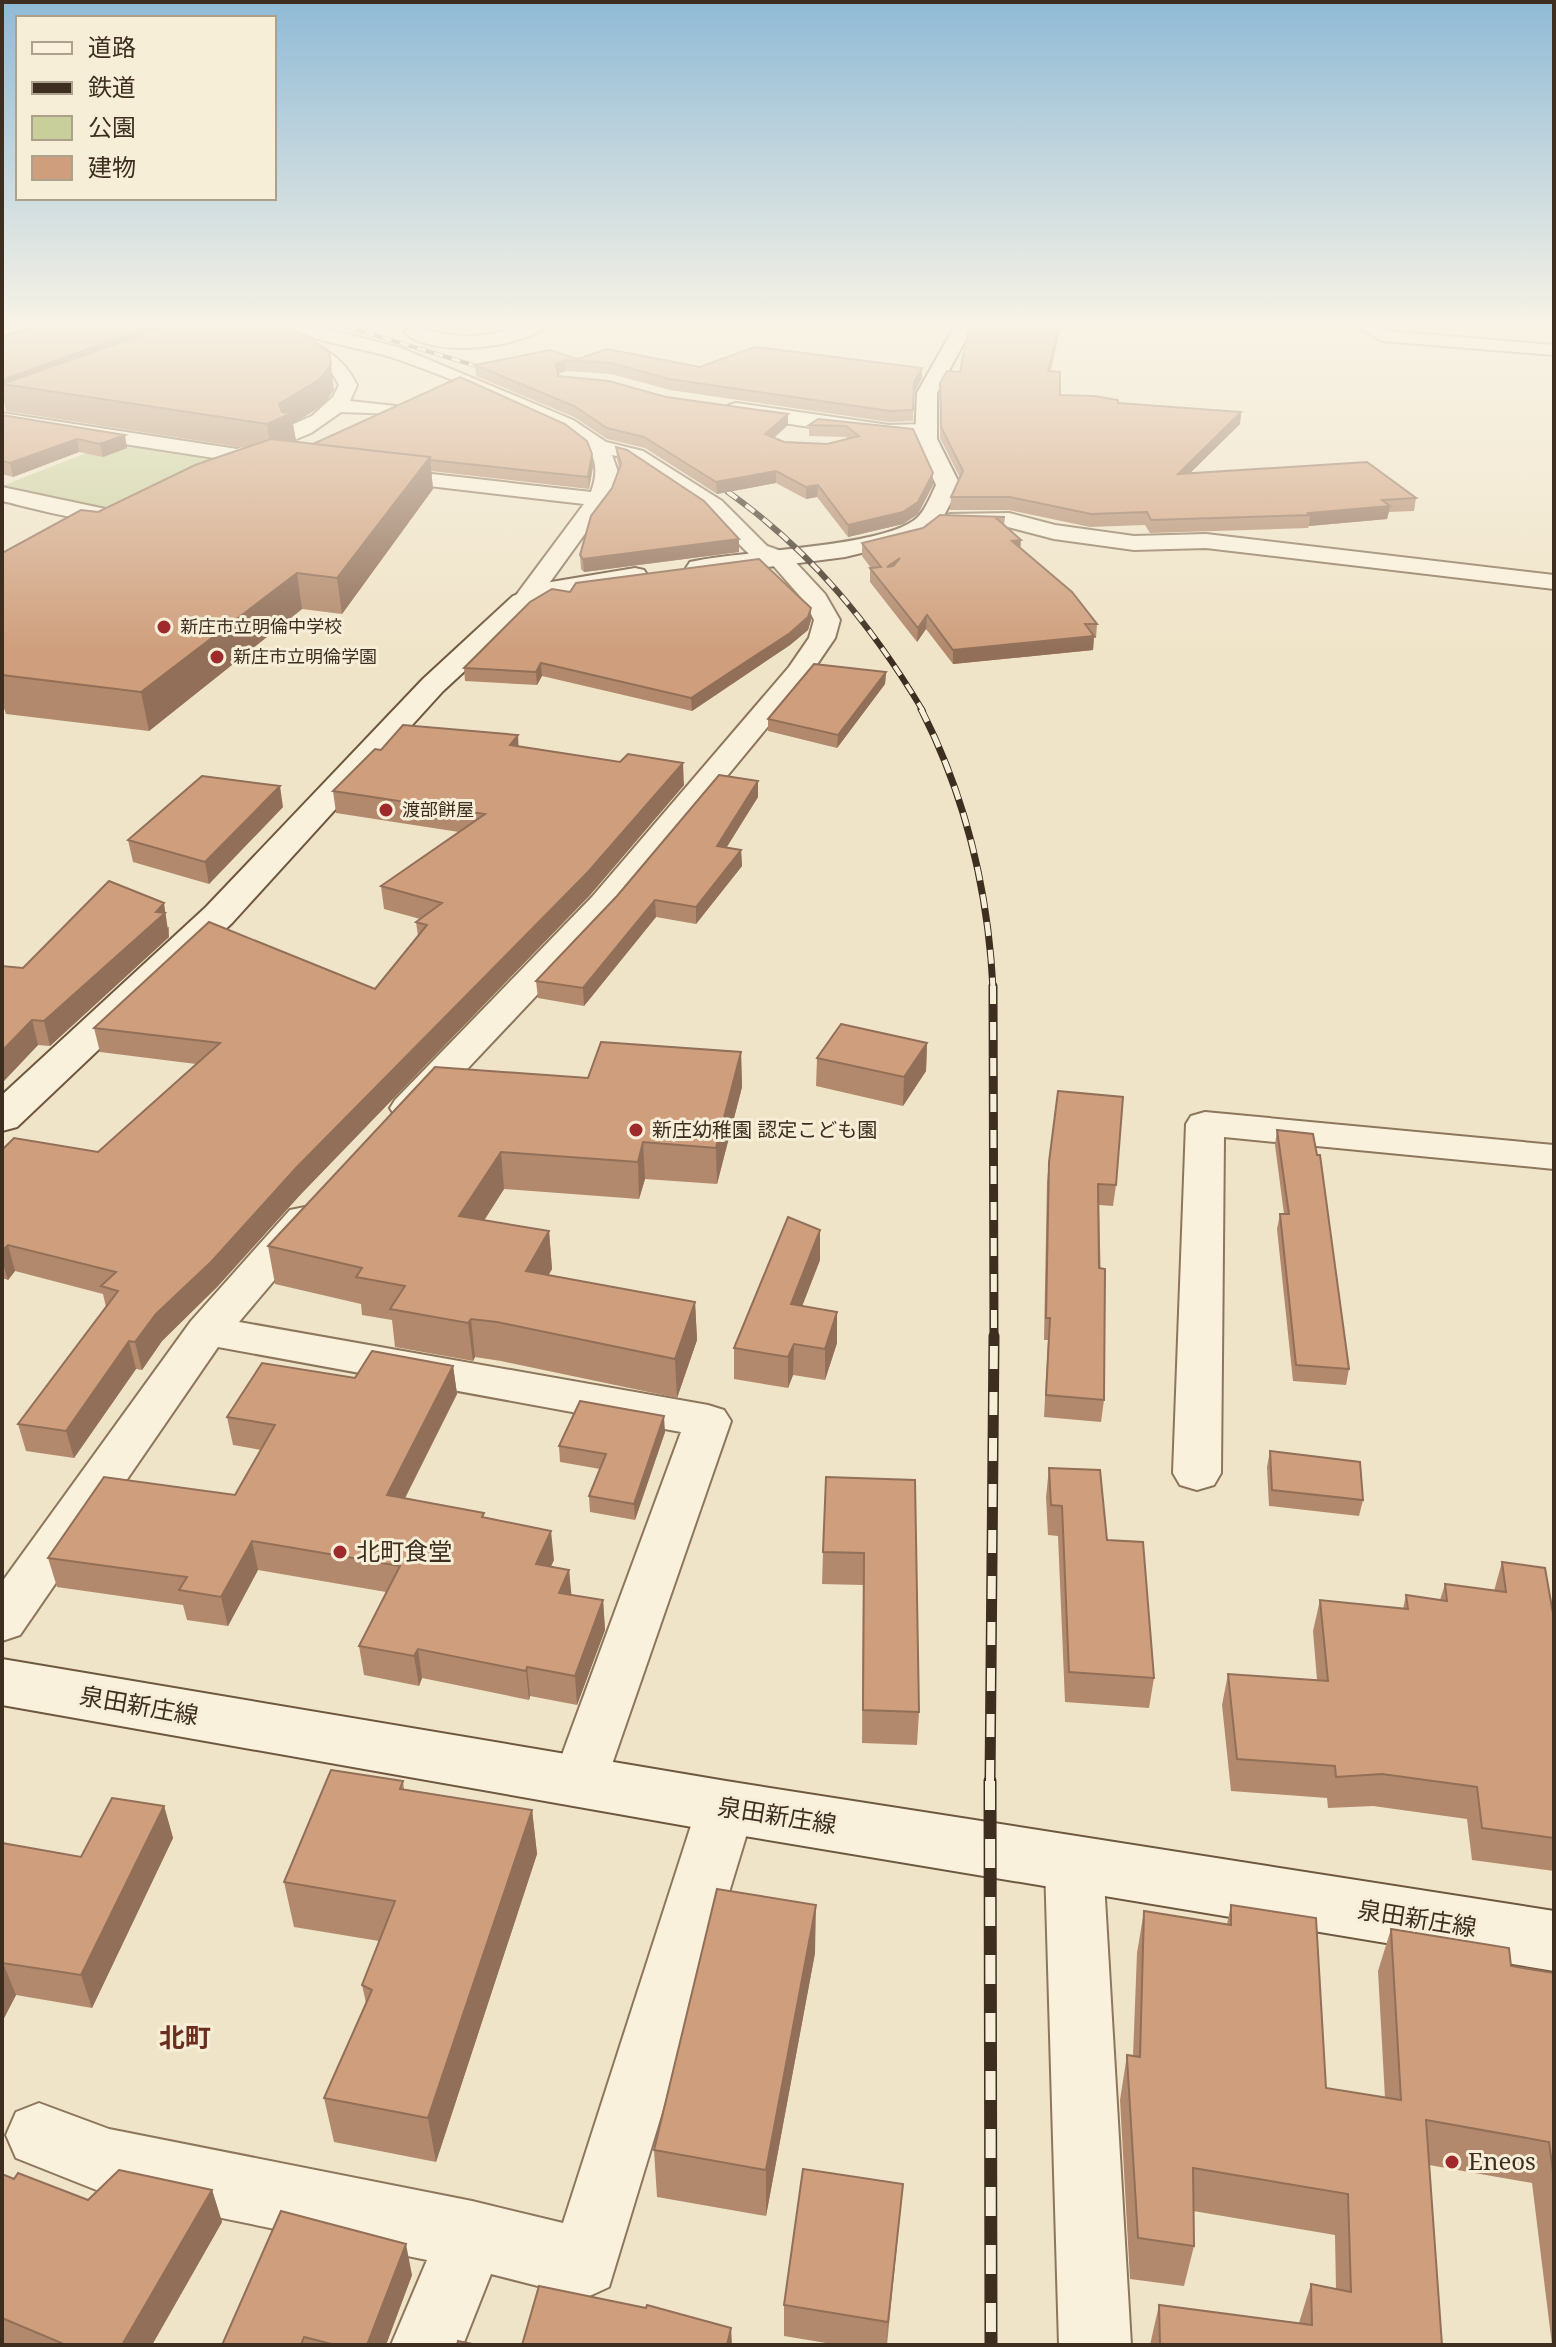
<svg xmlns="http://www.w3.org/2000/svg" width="1556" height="2347" viewBox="0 0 1556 2347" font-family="'Noto Serif','Noto Sans JP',serif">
<rect width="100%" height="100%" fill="#f0e4c8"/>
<path fill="#c9cf9b" d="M117,441L242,461L107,511L2,490V486Z"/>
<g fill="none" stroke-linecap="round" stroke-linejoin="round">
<defs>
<path id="street" d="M272,322H299L401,348L573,420L606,442L643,451L722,501L767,546L787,553L825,594L840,620L835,638L807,679L616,911L423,1116L409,1119L395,1116L390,1108L395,1100L592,897L789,667L809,638L814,620L805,602L771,563L751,556L706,511L629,459L612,455L619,475L610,499L532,607H514L511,602L584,504L378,480L367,474L378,468L591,492C596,478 598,465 590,451C576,427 417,364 384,355C362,349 285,334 272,322Z
M529,322H552C525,349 432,359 404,332L413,327C463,339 481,341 529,322Z
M1350,322H1370L1386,331L1554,345V355L1382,341Z
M288,335C319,343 343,356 357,385L350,401L396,406L399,410L396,414L341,412L311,433L263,453L286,458L289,462L286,466L279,468L2,425V413L237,449L312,416L333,397L339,385C328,361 306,352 282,344V336Z
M736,403L889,425L926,424L936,430C921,447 758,420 729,413L726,409L729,405Z
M2,487L115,511L130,506L141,513C123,536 30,507 2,501Z
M1009,513L1055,525L1134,536L1206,534L1554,575V589L1206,548L1134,550L1054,539L1008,527L950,528L939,521L950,514Z
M1205,1112L1554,1145V1169L1224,1137L1221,1473L1214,1485L1197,1490L1180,1485L1173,1473L1186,1124L1191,1116Z
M305,1207L320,1210L326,1219L239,1322L708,1405L724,1410L731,1421L600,1799L580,1805L560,1799L552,1782L681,1432L218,1347L20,1635L2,1641V1582L191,1321L290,1210Z
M726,1783L746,1790L755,1807L609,2287L585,2298L491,2274L463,2345H391L427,2260L109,2195L16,2158L6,2135L16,2112L39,2103L109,2129L472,2201L563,2223L697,1807L706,1790Z
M1074,1839L1095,1846L1103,1864L1131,2345H1059L1045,1864L1053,1846Z"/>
<path id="secondary" d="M35,322L33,326L2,335V323Z
M957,322H975L937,393V439L960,485L939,525L922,538L845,557L699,576L690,574L686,568L690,562C739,550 887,548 918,517C926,509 931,495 936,485L915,439L917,393Z
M635,568L644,570L648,576L644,582L552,598L533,608L443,691L232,923L17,1127L2,1131V1095L206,907L423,679L513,596L545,583Z
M2,1659L726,1781L1554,1911V1971L726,1833L2,1705Z"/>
</defs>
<use href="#street" stroke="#8d765c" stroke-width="4"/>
<use href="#secondary" stroke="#6f573f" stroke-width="4"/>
<use href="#street" fill="#faf1dc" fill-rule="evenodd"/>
<use href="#secondary" fill="#faf1dc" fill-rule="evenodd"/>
<defs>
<path id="rail-far5" d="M331,322L496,372
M710,479L731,494"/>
<path id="rail-far4" d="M728,492C811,551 871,624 923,711"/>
<path id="rail-far3" d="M921,709C966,797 988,890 993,988"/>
<path id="rail-far2" d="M993,986L994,1338"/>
<path id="rail-far1" d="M990,1783L994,1336"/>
<path id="rail" d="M990,1781L991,2345"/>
</defs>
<use href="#rail-far5" stroke="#3d2e20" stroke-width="4"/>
<use href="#rail-far4" stroke="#3d2e20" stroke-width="6"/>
<use href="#rail-far3" stroke="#3d2e20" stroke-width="7"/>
<use href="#rail-far2" stroke="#3d2e20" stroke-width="9"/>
<use href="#rail-far1" stroke="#3d2e20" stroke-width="11"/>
<use href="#rail" stroke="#3d2e20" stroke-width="13"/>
<use href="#rail-far5" stroke="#f7eed8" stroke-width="3" stroke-dasharray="9" stroke-linecap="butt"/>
<use href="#rail-far4" stroke="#f7eed8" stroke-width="4" stroke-dasharray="11" stroke-linecap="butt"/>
<use href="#rail-far3" stroke="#f7eed8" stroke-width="5" stroke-dasharray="14" stroke-linecap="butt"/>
<use href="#rail-far2" stroke="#f7eed8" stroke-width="6" stroke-dasharray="18" stroke-linecap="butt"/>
<use href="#rail-far1" stroke="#f7eed8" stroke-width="8" stroke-dasharray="23" stroke-linecap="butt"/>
<use href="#rail" stroke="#f7eed8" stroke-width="10" stroke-dasharray="29" stroke-linecap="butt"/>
</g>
<path fill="#b2896c" d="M36,322H269L334,390L323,405L293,424L296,441L294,442L593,466L589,489L431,471L433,489L342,614L302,609L149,731L6,714L4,708H2V553L245,448L6,411L2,393V338L45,323H38Z
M974,322H1062L1050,371L1060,395L1118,403L1241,412L1240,424L1190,473L1416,498L1414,511L1389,512L1387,519L1309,526L1308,528L1150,533L1145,525L1090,527L1009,510H950L951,497L960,478L940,438V383L960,372Z
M578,359L700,367L922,368V378L914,393L913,421L889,422L670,390L611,374L566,371L558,374V376L666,397L788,414V425L774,438L784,442L827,444L848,439L846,437L809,436V425L818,419L913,429L933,485L918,514L903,524L848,537L817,497L806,499L776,483L717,494L645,448L607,439L574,417L476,376L475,365Z
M2,415L127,448L103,457L79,452L13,477L2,474Z
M616,447L739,539V552L584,572L581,569L580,555L612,488L619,468L617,459Z
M940,515L1005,517L1004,526L1020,547L1097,624L1096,638H1094L1093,650L953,664L926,629L917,642L870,582V568H871L862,556V543L923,528Z
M570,592L811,620L808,630L790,645L692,711L542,676L537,685L465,681L464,668Z
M886,672L885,684L837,748L768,731V719Z
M519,746L684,785L590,895L301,1194L217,1287L162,1341L142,1370L136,1369L74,1458L26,1451L18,1424L106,1307L103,1294L15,1271L8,1280L2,1278V1150L98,1152L196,1064L100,1052L94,1028L375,989L418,936L416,922L420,919L384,909L381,886L459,832L336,813L333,791L381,750Z
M758,781V797L726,847L741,850L742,866L696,924L656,917L584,1006L538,998L536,981Z
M283,807L209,884L133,862L128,840Z
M169,927V937L50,1046L38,1045L2,1083L23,968Z
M927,1043L926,1071L903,1106L816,1086L817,1058Z
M741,1052L742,1087L717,1184L645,1179L639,1199L504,1189L484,1220L549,1231L552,1269L548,1275L695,1302L697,1340L677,1398L501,1361L475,1357L473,1361L395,1347L392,1320L362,1315L361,1304L275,1284L268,1246L588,1078Z
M1277,1130L1349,1369L1346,1385L1293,1381L1277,1229L1280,1214H1284L1275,1145Z
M1049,1162L1116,1185L1113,1206L1099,1205L1104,1400L1101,1422L1044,1417L1048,1340H1044L1047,1182Z
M820,1260L802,1306L837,1312V1343L825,1380L793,1375L788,1388L734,1379V1348Z
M453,1366L457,1394L405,1498L485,1518L554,1560L550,1567L569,1570L571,1595L603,1600L605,1630L577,1705L530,1696L529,1700L422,1678L419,1686L364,1675L359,1646L386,1592L258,1570L228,1626L187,1620L183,1605L57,1587L48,1558L235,1495L261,1450L233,1445L227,1417L355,1378Z
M665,1432L635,1520L590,1512L589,1496L600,1469L560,1462L559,1446Z
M1270,1451L1363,1500L1359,1516L1269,1506L1267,1467Z
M1049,1468L1107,1540L1154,1678L1149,1708L1065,1702L1058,1536L1048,1535L1046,1497Z
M915,1480L919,1712L917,1745L862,1743L863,1585L822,1584L823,1552Z
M1502,1562L1554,1619V1871L1472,1860L1467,1819L1373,1806L1328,1808L1327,1798L1231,1791L1222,1705L1228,1674L1317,1680L1313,1631L1320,1600L1403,1609L1406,1595L1440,1600L1445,1584L1494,1591Z
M403,1781L404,1789L532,1810L537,1854L436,2162L334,2142L324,2098L366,2003L362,1985L379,1941L294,1927L284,1882Z
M164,1806L173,1838L92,2008L16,1995L2,2022V1843L81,1857Z
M1231,1905L1326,2088L1385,2098L1378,1971L1391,1929L1511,1966L1554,1973V2345H1552L1532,2183L1429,2165L1442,2345H1150L1159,2305L1299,2323L1311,2284L1336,2289L1335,2235L1193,2211L1194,2246L1184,2286L1130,2279L1120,2100L1127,2055L1133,2056L1137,1953L1144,1911L1227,1924Z
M815,1953L766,2216L657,2197L654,2150Z
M2,2174L14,2179L88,2200L212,2190L222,2222L152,2345H7L2,2343Z
M903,2184L887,2345H838L784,2336V2305Z
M412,2275L386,2345H222Z"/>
<path fill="#916f58" d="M162,322H195L2,384V380Z
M1060,322H1062L1048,382V371Z
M566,360V371L557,374L556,364Z
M331,364L334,390L323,405L293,424L296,441L271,452L267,424L279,404Z
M922,368V378L914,393V382Z
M1241,412L1240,424L1177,486L1178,474Z
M788,414V425L765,445V434Z
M125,435L127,448L103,457L100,444Z
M77,439L79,452L13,477L10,463Z
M592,454L593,466L589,489L588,477Z
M430,457L433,489L342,614L337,578Z
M776,471V483L717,494L716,482Z
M933,473V485L918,514L903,524L848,537V525Z
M818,485L817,497L806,499V487Z
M1390,506L1387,519L1309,526L1310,515L1308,513Z
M739,539V552L584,572L583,559Z
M1021,540L1020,553L1012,541Z
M297,573L302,609L149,731L141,692Z
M811,608V620L808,630L790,645L692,711L691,698Z
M927,615L926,629L917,642L918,628Z
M1094,636L1093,650L953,664V650Z
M541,663L542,676L537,685L536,672Z
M886,672L885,684L837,748L838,735Z
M518,735L519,756L510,745Z
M683,763L684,785L590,895L301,1194L217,1287L162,1341L142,1370L135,1342L156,1314Z
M758,781V797L717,863V846Z
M280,786L283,807L209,884L205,862Z
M741,850L742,866L696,924V907Z
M655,900L656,917L584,1006L583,988Z
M164,903L169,937L50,1046L44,1021Z
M32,1020L38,1045L2,1083V1051Z
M927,1043L926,1071L903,1106L904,1077Z
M741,1052L742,1087L717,1184L716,1148Z
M643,1142L645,1179L639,1199L638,1162Z
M501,1152L504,1189L463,1254L459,1216Z
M820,1230V1260L791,1335V1304Z
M549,1231L552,1269L529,1310L526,1271Z
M8,1245L15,1271L8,1280L2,1260V1251Z
M695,1302L697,1340L677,1398L675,1359Z
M837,1312V1343L825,1380V1349Z
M471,1319L475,1357L473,1361L468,1323Z
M129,1341L136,1369L74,1458L66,1431Z
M794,1344L793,1375L788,1388V1357Z
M453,1366L457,1394L392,1524L387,1495Z
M664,1416L665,1432L635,1520L634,1504Z
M551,1531L554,1560L539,1593L536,1564Z
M252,1541L258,1570L228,1626L221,1597Z
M569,1570L572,1600L559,1593Z
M603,1600L605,1630L577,1705L575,1676Z
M418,1649L422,1678L419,1686L414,1656Z
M527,1667L530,1696L529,1700L526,1671Z
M164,1806L173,1838L92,2008L81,1975Z
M532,1810L537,1854L436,2162L428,2118Z
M816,1905L815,1953L766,2216V2170Z
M3,1963L16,1995L2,2022V1965Z
M903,2184L900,2216L886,2345L888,2322Z
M212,2190L222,2222L152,2345H122Z
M406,2244L412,2275L386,2345H367Z
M731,2328L732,2345H727Z"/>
<path fill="#cf9f7d" stroke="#916f58" stroke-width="2" fill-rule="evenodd" d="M48,322H162L2,380V338Z
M179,322H269L307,336L329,352L331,364L320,379L279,404L282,412L292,413L267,424L2,384Z
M974,322H1060L1048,371L1060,372V395L1094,396L1118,400V403L1241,412L1178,474L1367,462L1416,498L1382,500L1390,506L1308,513L1310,515L1151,520L1147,512L1091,514L1010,497H951L963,471L941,427L940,383L947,371L960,372L968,332Z
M755,347L922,368L914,382L913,410L890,411L669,379L611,363L566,360L556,364L558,376L609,381L666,397L788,414L765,434L784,442L827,444L859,436L846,426L809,425L818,419L913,429L933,473L918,502L903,512L848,525L818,485L806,487L776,471L716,482L644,437L607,428L574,406L475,365L550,350L578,359L607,349L700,367Z
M460,377L565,424L587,441L592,454L588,477L430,460V457L313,444Z
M2,415L125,435L100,444L77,439L10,463L2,461Z
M271,439L430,457L337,578L297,573L141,692L2,675V553L81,510L98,512L195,465Z
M616,447L627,450L704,501L739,539L583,559L580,555L591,516L612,488L621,464Z
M940,515L1005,517H995L1021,540L1012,541L1072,592L1097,624H1085L1094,636L953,650L927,615L918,628L870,568L881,567L862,543L923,528ZM900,558L893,566L887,567Z
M759,559L811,608L808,617L790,633L691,698L541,663L536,672L464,668L530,602L552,589L570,592L576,583Z
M814,664L886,672L838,735L768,719Z
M403,725L518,735L510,745L620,762L628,754L683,763L588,872L296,1168L212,1261L156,1314L135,1342L129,1341L66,1431L18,1424L118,1291L101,1286L116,1272L8,1245L2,1251V1150L14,1138L98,1152L220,1043L94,1028L209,922L375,989L427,925L416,922L442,903L381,886L485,814L333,791L375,749L381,750Z
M719,775L758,781L717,846L741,850L696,907L655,900L583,988L536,981L617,896Z
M202,776L280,786L205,862L128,840Z
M109,881L164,903L156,912L165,913L44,1021L32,1020L2,1051V966L23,968Z
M841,1024L927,1043L904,1077L817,1058Z
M601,1042L741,1052L716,1148L643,1142L638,1162L501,1152L459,1216L549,1231L526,1271L695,1302L675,1359L497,1322L471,1319L468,1323L390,1309L405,1286L356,1277L362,1268L268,1246L435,1067L588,1078Z
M1058,1091L1123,1097L1116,1185L1098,1184L1099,1268L1105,1269L1104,1400L1046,1395L1050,1318H1046L1049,1162Z
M1277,1130L1313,1134L1317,1155H1320L1349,1369L1296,1365L1280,1214H1289Z
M788,1217L820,1230L791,1304L837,1312L825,1349L794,1344L788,1357L734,1348Z
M372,1351L453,1366L387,1495L484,1513L482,1517L551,1531L536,1564L569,1570L559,1593L603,1600L575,1676L527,1667L526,1671L418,1649L414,1656L359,1646L400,1566L252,1541L221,1597L179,1590L187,1577L48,1558L104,1477L235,1495L275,1425L227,1417L262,1363L355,1378Z
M580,1401L664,1416L634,1504L589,1496L606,1454L559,1446Z
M1270,1451L1360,1462L1363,1500L1272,1490Z
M1049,1468L1100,1470L1107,1540L1143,1542L1154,1678L1069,1672L1062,1506L1051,1505Z
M826,1477L915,1480L919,1712L863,1710L864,1553L823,1552Z
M1502,1562L1545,1568L1554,1619V1838L1482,1828L1477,1787L1382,1774L1336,1777L1335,1766L1237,1759L1228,1674L1328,1681L1320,1600L1408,1609L1406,1595L1447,1601L1445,1584L1506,1592Z
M331,1770L403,1781L400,1789L532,1810L428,2118L324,2098L372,1990L362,1985L395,1901L284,1882Z
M112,1798L164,1806L81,1975L3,1963L2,1965V1843L81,1857Z
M717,1889L816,1905L766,2170L654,2150Z
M1231,1905L1316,1918L1326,2088L1401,2100L1391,1929L1509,1948L1511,1966L1554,1973V2179L1549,2142L1426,2120L1442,2345H1160L1159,2305L1312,2325L1311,2284L1351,2292L1348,2194L1193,2168L1194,2246L1138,2238L1127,2058V2055L1140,2057L1144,1911L1231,1925Z
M803,2169L903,2184L888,2322L784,2305Z
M119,2170L212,2190L122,2345H66L2,2318V2174L14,2179L18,2173L88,2200Z
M281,2211L406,2244L367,2345H335L304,2337L301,2345H222Z
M539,2286L646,2308L647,2305L731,2328L727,2345H522Z
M458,2341L477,2345H457Z"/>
<linearGradient id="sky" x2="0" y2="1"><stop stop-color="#8fbad6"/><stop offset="0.5" stop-color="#f8f3e6"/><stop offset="1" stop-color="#f8f3e6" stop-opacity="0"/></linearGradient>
<rect width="1556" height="650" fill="url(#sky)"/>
<g fill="#9e2a2b" stroke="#f7eed8" stroke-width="3">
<circle cx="164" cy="627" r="8"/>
<circle cx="217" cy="657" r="8"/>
<circle cx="386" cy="810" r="8"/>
<circle cx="636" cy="1130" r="8"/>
<circle cx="340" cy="1552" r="8"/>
<circle cx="1452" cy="2162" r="8"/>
</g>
<g text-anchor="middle" stroke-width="6" stroke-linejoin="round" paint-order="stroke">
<g font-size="18" fill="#3d2e20" stroke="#f7eed8" text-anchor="start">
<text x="180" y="633">新庄市立明倫中学校</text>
<text x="233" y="663">新庄市立明倫学園</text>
<text x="402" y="816">渡部餅屋</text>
</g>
<g font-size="20" fill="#3d2e20" stroke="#f7eed8" text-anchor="start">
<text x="652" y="1137">新庄幼稚園 認定こども園</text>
</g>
<g font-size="24" fill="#3d2e20" stroke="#f7eed8" text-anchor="start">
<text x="356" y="1560">北町食堂</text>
<text x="1468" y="2170">Eneos</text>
</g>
<g font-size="24" fill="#3d2e20" stroke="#f7eed8">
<text transform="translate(139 1706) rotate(10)" y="8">泉田新庄線</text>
<text transform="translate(777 1816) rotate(9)" y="8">泉田新庄線</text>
<text transform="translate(1417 1919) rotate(9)" y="8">泉田新庄線</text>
</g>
<g font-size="26" font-weight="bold" fill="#6b2e1e" stroke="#f7eed8">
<text x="185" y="2047">北町</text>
</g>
</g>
<rect width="1556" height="2347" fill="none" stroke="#3d2e20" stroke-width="8"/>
<rect x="16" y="16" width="260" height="184" fill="#f7eed8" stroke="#ada18e" stroke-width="2"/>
<rect x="32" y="42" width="40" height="12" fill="#faf1dc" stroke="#ada18e" stroke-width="2"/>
<text x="88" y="56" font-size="24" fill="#3d2e20">道路</text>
<rect x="32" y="82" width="40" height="12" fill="#3d2e20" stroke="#ada18e" stroke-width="2"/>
<text x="88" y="96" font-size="24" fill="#3d2e20">鉄道</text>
<rect x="32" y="116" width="40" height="24" fill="#c9cf9b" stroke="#ada18e" stroke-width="2"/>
<text x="88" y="136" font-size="24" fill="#3d2e20">公園</text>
<rect x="32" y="156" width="40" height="24" fill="#cf9f7d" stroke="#ada18e" stroke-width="2"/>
<text x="88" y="176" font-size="24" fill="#3d2e20">建物</text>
</svg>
